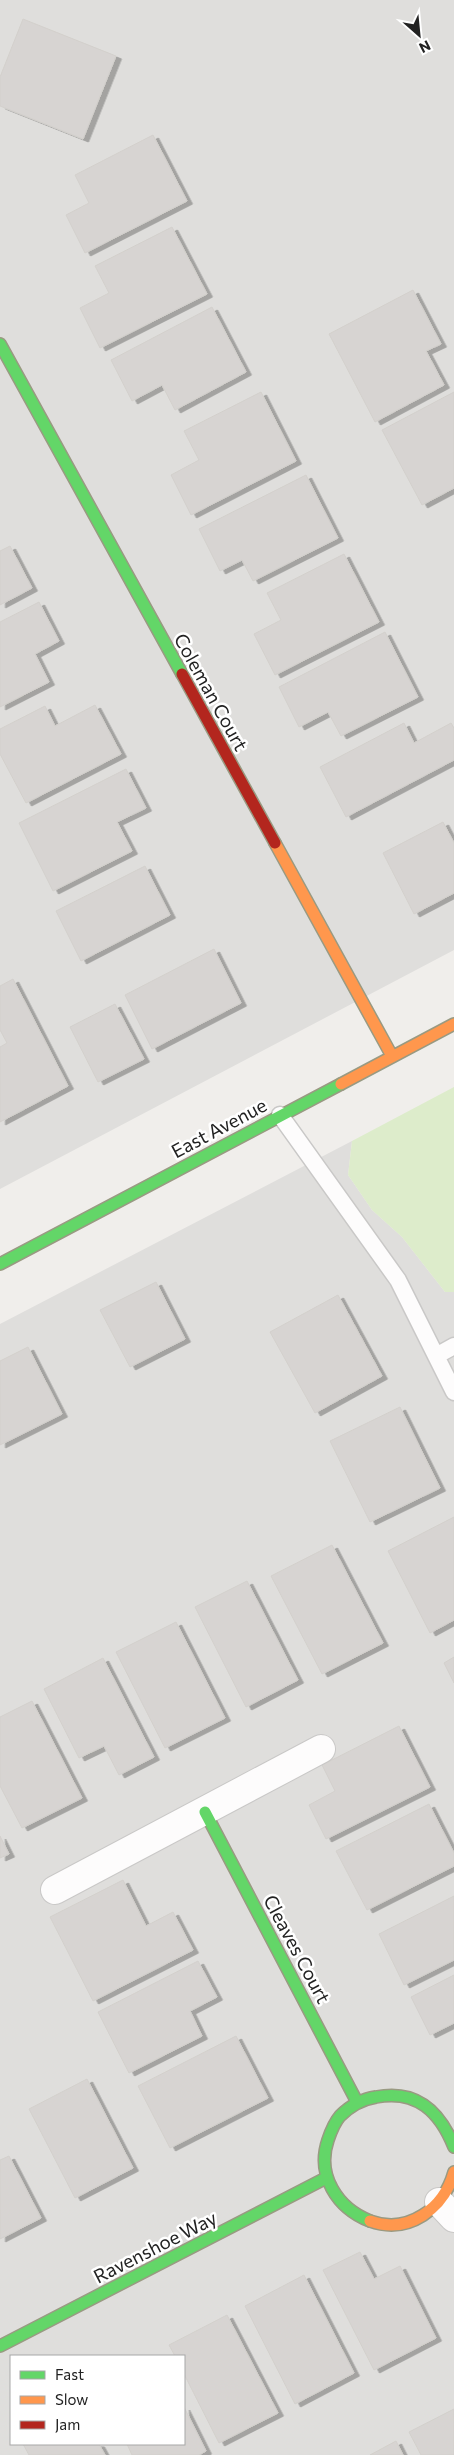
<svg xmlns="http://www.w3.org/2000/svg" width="454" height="2455" viewBox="0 0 454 2455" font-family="Commissioner,sans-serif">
<defs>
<filter id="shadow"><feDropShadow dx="5.5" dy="3" stdDeviation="0" flood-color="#0004"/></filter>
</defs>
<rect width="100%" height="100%" fill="#f0eeeb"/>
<path fill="#dfdedc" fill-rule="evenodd" d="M0,0H454V950L0,1189Z
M352,1141L348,1175L372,1210L402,1237L445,1292H454V2455H0V1324ZM11,2356H184V2444H11Z"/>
<path fill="#ddeccb" d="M454,1087V1292H445L402,1237L372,1210L348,1175L352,1141Z"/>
<path fill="#d7d4d2" stroke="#d3d0cc" filter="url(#shadow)" d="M23,19L116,56L83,139L0,106V77Z
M153,135L187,201L85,253L66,215L89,203L75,175Z
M172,227L207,294L100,348L80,308L109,293L95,266Z
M413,290L441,344L426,351L444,385L375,422L329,334Z
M212,307L246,372L175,410L162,385L132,401L111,360Z
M261,392L296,461L191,515L171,475L199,460L184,431Z
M454,392V488L422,505L382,430Z
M306,475L338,538L253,581L242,560L220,571L199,529Z
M10,546L32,588L0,605V551Z
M344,554L379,622L275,675L254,634L281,620L267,593Z
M39,602L59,641L35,654L49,682L0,707V622Z
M385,632L418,697L341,736L328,712L299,727L279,687Z
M95,705L121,754L26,803L0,754V729L45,706L55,726Z
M404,723L414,743L451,723L454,728V760L346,817L320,767Z
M126,769L146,808L117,822L132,851L53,891L19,823Z
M443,822L454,843V893L414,914L383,853Z
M145,866L170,915L81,961L56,911Z
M214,949L241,1003L152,1049L125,995Z
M13,979L68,1086L0,1122V1047L7,1043L0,1030V986Z
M115,1004L144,1059L98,1082L70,1027Z
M156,1282L185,1339L130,1367L100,1310Z
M338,1295L382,1376L315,1413L270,1332Z
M28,1347L62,1414L0,1445V1361Z
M400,1407L440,1488L370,1522L330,1441Z
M454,1517V1620L430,1633L388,1551Z
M332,1545L383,1643L322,1674L271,1576Z
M247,1581L298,1680L246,1707L195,1607Z
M176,1622L225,1718L165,1748L116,1652Z
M454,1657V1683L444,1663Z
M103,1658L154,1757L119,1775L104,1746L79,1758L44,1689Z
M32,1701L82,1798L22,1828L0,1786V1717Z
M399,1726L430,1787L326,1839L309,1805L335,1791L322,1765Z
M429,1804L454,1853V1866L367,1910L336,1851Z
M0,1836L9,1854L0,1858Z
M123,1880L146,1926L173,1912L193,1950L93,2001L50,1917Z
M454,1896V1960L404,1985L379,1934Z
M198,1961L217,1997L190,2011L202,2036L129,2073L98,2012Z
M454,1975V2023L430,2035L411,1997Z
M236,2036L268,2098L170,2148L138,2086Z
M87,2079L133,2168L75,2198L29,2109Z
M9,2156L41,2218L0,2239V2160Z
M360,2252L374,2279L400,2266L436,2338L374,2370L323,2270Z
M304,2275L354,2373L295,2404L245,2306Z
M227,2315L278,2413L219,2443L184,2374V2356H175L169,2345Z
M184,2407L206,2451L199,2455H132L127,2444H184Z
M454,2409V2455H421L409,2432Z
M396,2441L403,2455H370Z
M23,2444H99L105,2455H29Z"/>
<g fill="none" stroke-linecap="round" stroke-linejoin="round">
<defs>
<path id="lane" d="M280,1115L398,1280L454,1392
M436,1356L454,1346"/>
<path id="street" d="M55,1890L321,1749
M439,2202L454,2218"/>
<path id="fast" d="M0,344L182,674
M0,1264L341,1084
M205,1812L357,2102
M370,2221C337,2208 316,2175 328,2140C331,2131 334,2123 340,2116C350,2106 363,2099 376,2097C417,2089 440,2112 454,2147
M0,2346L326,2178"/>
<path id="slow" d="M275,843L392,1056
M341,1084L454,1024
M370,2221C409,2235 444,2208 454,2172"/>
<path id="jam" d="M182,674L275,843"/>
</defs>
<use href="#lane" stroke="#c9c8c7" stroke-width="19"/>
<use href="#street" stroke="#c9c8c7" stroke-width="30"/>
<use href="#fast" stroke="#999a82" stroke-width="14"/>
<use href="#slow" stroke="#999a82" stroke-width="14"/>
<use href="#jam" stroke="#999a82" stroke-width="14"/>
<use href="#lane" stroke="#fdfcfc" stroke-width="16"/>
<use href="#street" stroke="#fdfcfc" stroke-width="28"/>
<use href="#fast" stroke="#63d668" stroke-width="11"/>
<use href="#slow" stroke="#ff974d" stroke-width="11"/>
<use href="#jam" stroke="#b3261e" stroke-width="11"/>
</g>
<g text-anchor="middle" stroke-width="5" stroke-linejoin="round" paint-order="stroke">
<g font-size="19" fill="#222" stroke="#fff">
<text transform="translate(211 692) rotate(61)" y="7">Coleman Court</text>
<text transform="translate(219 1128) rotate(-28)" y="7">East Avenue</text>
<text transform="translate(297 1949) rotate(62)" y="7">Cleaves Court</text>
<text transform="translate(155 2247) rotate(-27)" y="7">Ravenshoe Way</text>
</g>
</g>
<rect x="10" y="2355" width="175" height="90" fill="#ffffff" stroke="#a7a7a7"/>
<rect x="20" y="2371" width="25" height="8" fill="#63d668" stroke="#a7a7a7"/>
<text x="55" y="2380" font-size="15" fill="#222222">Fast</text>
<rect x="20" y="2396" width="25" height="8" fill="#ff974d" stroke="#a7a7a7"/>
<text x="55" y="2405" font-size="15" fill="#222222">Slow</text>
<rect x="20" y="2421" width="25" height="8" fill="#b3261e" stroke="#a7a7a7"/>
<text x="55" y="2430" font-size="15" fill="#222222">Jam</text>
<g transform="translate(419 35) rotate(153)" stroke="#ffffff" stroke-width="4" paint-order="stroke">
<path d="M0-4L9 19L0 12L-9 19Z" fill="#222222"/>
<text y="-8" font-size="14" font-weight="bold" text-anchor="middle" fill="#222222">N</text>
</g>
</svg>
